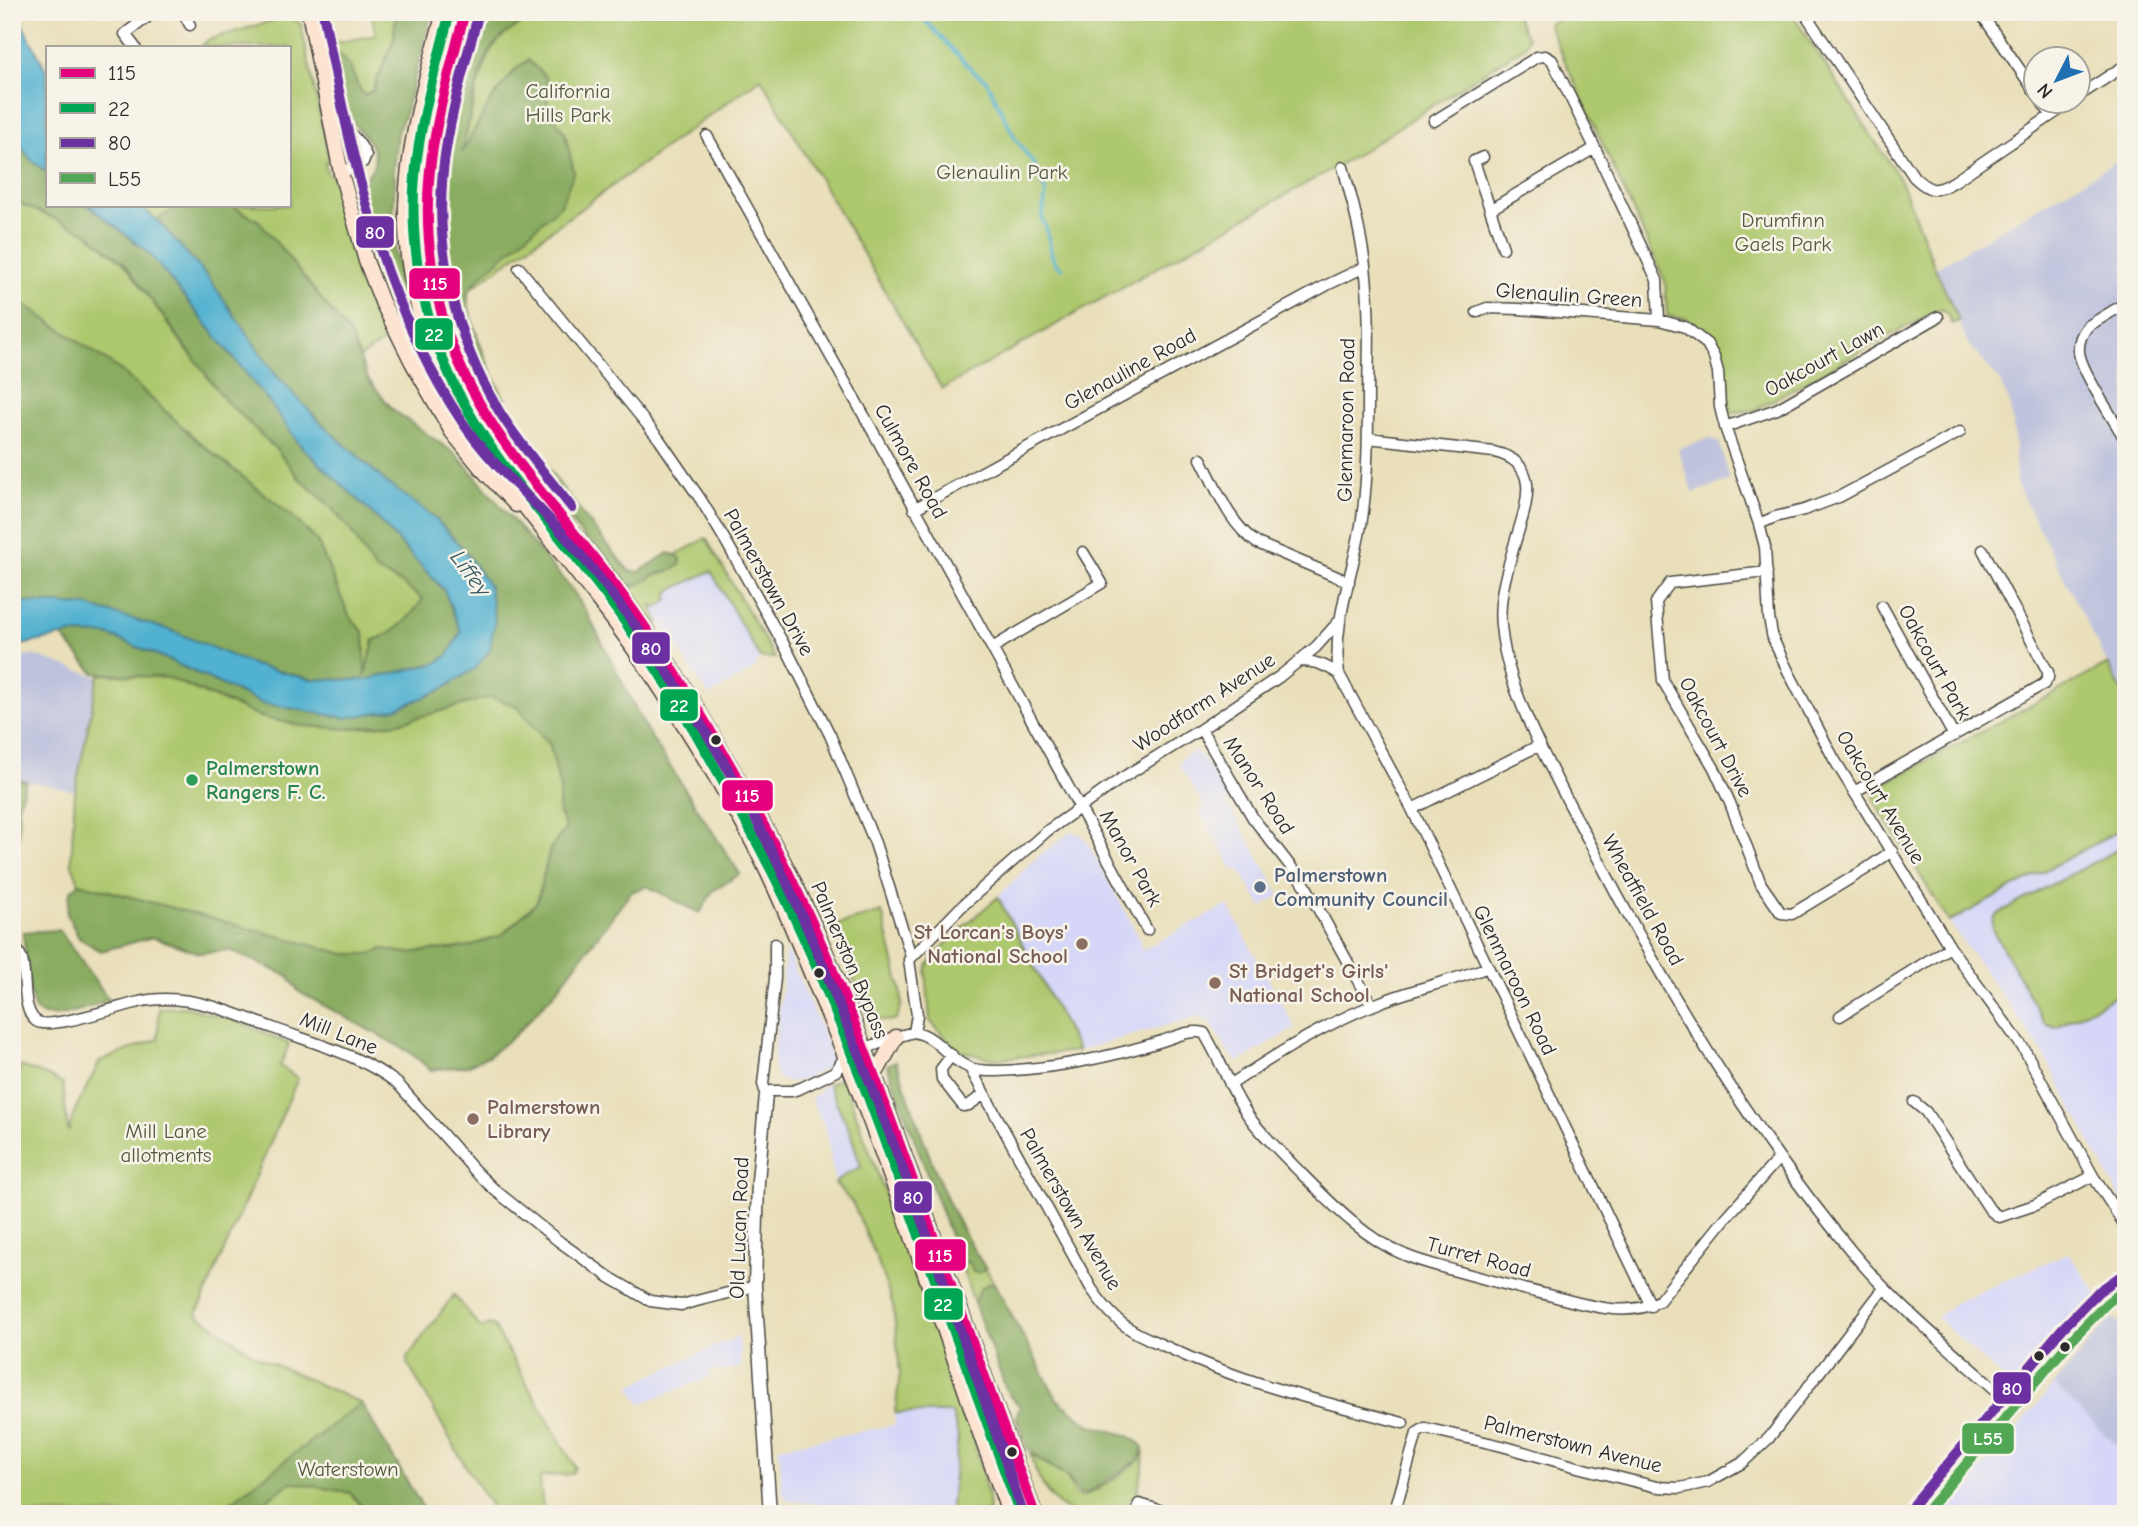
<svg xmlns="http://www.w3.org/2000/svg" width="2138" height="1526" viewBox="0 0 2138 1526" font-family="'Comic Neue',sans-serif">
<rect width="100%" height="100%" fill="#f7f3e8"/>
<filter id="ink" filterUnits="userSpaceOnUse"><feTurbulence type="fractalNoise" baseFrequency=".0143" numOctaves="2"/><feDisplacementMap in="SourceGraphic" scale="14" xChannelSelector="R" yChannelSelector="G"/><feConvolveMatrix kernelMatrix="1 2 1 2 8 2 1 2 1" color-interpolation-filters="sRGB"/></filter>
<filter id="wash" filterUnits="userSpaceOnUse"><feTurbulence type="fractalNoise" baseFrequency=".00686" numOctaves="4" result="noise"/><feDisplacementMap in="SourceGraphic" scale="28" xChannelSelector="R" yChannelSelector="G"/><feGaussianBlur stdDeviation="1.57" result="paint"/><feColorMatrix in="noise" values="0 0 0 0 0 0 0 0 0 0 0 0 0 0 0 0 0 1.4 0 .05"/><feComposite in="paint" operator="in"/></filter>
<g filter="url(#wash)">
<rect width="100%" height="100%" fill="#e9dfba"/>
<path fill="#d6d7f8" d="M711,571L760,658L754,669L709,696L651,606L668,591Z
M1196,751L1204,759L1230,801L1227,803L1280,895L1262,907L1239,869L1234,870L1199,812L1204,806L1179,764L1183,757Z
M2126,827V1209L2042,1051L1949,922Z
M1072,831L1080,834L1087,842L1139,937L1142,950L1228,905L1295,1028L1238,1062L1228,1052L1211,1023L1199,1016L1078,1051L998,897L1035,859Z
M786,949L825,1038L831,1058L829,1067L802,1080L792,1082L779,1079L773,1066Z
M827,1084L850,1132L861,1167L846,1174L835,1183L826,1129L811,1099L820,1092L819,1089Z
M2068,1253L2098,1295L2081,1307L2016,1384L2010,1385L1937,1318L1954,1303Z
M739,1337L741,1368L709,1372L710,1377L640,1404L630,1386L712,1347Z
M2054,1385L2126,1455V1514H1953L1950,1508L1954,1501Z
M895,1413H952L958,1435L950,1514H891L787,1500L782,1493L779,1447L895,1425Z"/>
<path fill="#bec2dd" d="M2126,156V700L2016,483L2014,429L2009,402L1999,380L1967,342L1935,268Z
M1710,438L1719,442L1730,480L1693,493L1678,449Z
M33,655L98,677L75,791L12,778V660Z
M2113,1318L2126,1329V1455L2054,1385L2093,1338Z"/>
<path fill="#aec86e" stroke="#6c7a4c" stroke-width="2" d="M371,12H396L394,39L372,91L364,95L360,92L349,65L333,52L330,54L329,44L376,35Z
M497,12H1514L1528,38L1525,46L1353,157L942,389L761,78L470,289L461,156L477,87L490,52Z
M1570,12H1791L1901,181L1935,268L1959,321L1952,324L1946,312L1942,309L1905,327L1753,411L1730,412L1727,386L1718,353L1707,336L1687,318L1667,316L1665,281L1548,24Z
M291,15L301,25L329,158L325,164L327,173L333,177L368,290L390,337L360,358L350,335L259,221L230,205H289V47H200L208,40Z
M12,200L86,232L125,264L187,350L279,451L298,477L330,506L351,531L375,570L401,583L423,599C410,618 396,633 374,640L365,680L364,633L349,616L317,541L292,516L199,442L120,370L12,296Z
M138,205H181L157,220Z
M706,538L775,658H760L711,571L669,591L667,601L657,608L651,606L659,621L658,624L644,619L620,583L636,586L655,575L674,569L680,565L681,560L676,555Z
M2108,664L2126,700V827L1949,922L1874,800V793L1882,785Z
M102,674L169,678L226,703L302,726L349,729L398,723L490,696L517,706L550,745L560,788L559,813L566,828L550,849L537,902L502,935L467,947L405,953L384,949L370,954H344L79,883L71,862L75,791L98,677Z
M2126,845V991L2060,1025L2056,1027L2045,1023L1992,929L1993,918L2004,910Z
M998,897L1078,1051L994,1059L960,1051L949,1042L930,1021L926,971C932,951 980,913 998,897Z
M882,912L901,991L902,1004L896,1019C885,1023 877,1019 867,1012L833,926Z
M186,1007L242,1023L289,1044L280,1066L298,1078L197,1314L258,1357L361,1403L426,1514H12V1106H15L20,1066L46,1075L63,1084L68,1132L75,1110L100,1061L158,1039L159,1008Z
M839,1079L844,1081L972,1433L988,1496L989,1512L950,1514L958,1436L952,1413H895L900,1373L893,1305L876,1257L853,1204L835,1183L846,1174L861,1167L850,1132L828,1084Z
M960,1262L970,1263L973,1267L983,1271L985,1267L994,1283C982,1282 979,1293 974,1303Z
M454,1295L479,1326L483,1328L488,1324L493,1325L575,1467L572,1474L540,1477L543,1514H496L463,1462L408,1364L407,1358Z
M1144,1451L1143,1467L1132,1514C1115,1514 1097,1516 1081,1514C1051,1510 1038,1479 1030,1454L1067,1477L1076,1495L1082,1497C1098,1490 1138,1467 1144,1451Z"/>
<path fill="#8aac61" stroke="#5a6c46" stroke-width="2" d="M396,12H432L405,114L397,132L393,170L395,177L393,220L395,252L408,314L432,382C405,345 391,299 375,256C372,249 368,244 365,237C361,225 356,208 357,195C357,177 378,175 374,153C369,133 345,121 338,101C333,87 332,69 330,54L333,52C353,59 352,81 364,95L373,91L394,39Z
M474,12H528L526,21C512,29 497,38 489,53C474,81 469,121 462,153L489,103L515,70L528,60L546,77L548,110L565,133L574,172L561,205L481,276C477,281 470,287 468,293C466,304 472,319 475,329C504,421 569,498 629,571L639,572L668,553L676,555L681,559L680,565L674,569L655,575L636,586L620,583C592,548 565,514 538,479C518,454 497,429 482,402C450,343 430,271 433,203C436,143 459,71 474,12Z
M12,84L22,147L31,160L47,172V205H88L148,252L271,404L301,446L371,512L444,590L461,632L449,654L437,663L365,680L310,679L250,665L87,606L20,602L12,605V296L120,370L199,442L292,516L317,541L349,616L364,633L365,676L374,640C396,633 410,618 423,599L401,583L375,570L351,531L330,506L298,477L278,451L224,399L125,264L86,232L12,200Z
M181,205H230L259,221L350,335L368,379L393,410L457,455L574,592L589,617L647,731L740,874L713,891L700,913L647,886L631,892L556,991L515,1035L490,1055L467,1066L431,1070L408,1051L299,992L288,976L229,950L199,953L153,937L101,951L79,938L67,914L70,892L79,883L345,954H370L384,949L405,953L467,947L502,935L537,902L550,849L566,828L559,813L560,788L550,745L517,706L490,697L398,723L349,729L302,726L261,717L169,678L94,673L62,636L71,634L108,635L162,657L261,703L346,718L396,709L441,690L477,667L489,586L464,550L434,517L387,483L321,423L275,374L208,277L157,220Z
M12,778L26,781L18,806L19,832L12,926Z
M59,930L109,1000C91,1006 49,1025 35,1010L30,992L23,932Z
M896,1061C921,1131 942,1205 985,1267L983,1271L977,1273L973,1272L970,1263L960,1262L887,1065Z
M991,1283H994L1057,1399L1088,1424L1126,1435L1140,1443L1143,1448L1140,1459L1086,1494H1080L1067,1476L1039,1459L1027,1448L1016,1417L1020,1406L1008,1394L974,1303L981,1288Z
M361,1403L426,1514H368L350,1493L291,1482L248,1514H215Z"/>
<path fill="#51b1d0" stroke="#3e6e7e" stroke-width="2" d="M12,12H16L47,72V172L31,160L22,147L19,133L12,84Z
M88,205H138L157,220L208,277L275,374L321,423L387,483L434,517L464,550L489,586L495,620L490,650L477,667L441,690L396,709L346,718L261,703L162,657L108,635L71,634L12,647V605L20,602L87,606L170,630L254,665L310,679L365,680L437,663L449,654L461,632L444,590L371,512L301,446L271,404L148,252Z"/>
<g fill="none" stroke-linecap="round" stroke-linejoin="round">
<path stroke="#51b1d0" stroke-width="3.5" d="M917,12L974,72L986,80L1015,138L1035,166L1046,193L1042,219L1046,227L1052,256L1056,264L1062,268"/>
</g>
</g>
<g filter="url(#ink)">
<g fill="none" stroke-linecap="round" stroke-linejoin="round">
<defs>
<path id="minor" d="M183,12L190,25
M1804,12L1914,177C1930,192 1936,193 1955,181L2071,102
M1980,12L2036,93
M135,47L125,34L154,12
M2078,96L2126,65
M2042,102L2051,115
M331,112C341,125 361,141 366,156L363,162L341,173
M1434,121L1537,57L1545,56L1552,60L1595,148L1657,280L1659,320
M707,136L876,437L1147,930
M1483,157L1474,161L1503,248
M1343,167C1352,199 1361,232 1365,266C1370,308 1369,351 1368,394C1368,433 1368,472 1363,511C1357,566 1331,619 1339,674L1412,809L1651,1306
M1491,209L1595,148
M519,268L659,439L701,500L728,545L788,652L830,735L875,843L911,956
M2126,303L2088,326C2082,333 2078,342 2079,352C2081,371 2115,421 2126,441
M1477,312L1487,308L1519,309L1659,320L1685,327L1707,344L1714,357L1718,372L1720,407L1725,427L1759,524L1765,547L1769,618L1773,639L1788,671L1834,759L1950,947L2024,1049L2093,1176L2126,1227
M1725,427L1777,409L1938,317
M1368,438L1494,452C1546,464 1524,510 1514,546C1507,571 1498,599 1501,625C1504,664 1519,700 1534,734C1552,772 1572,809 1592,847C1665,989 1749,1128 1852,1252C1899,1309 1959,1356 2014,1406
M1201,459C1217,489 1229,524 1257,543L1349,582
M914,509L1327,285L1365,267
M1759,524L1775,517L1804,510L1839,497L1960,432
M1767,572L1670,583L1656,602L1663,681L1714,768L1730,803L1761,884L1781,913L1792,914L1866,869L1892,851
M1882,606L1954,736
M1340,620L1316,647L1279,677L1201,729L1122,778L1047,831L961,907L909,960L917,1015L914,1032C938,1036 947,1059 968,1067C976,1071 987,1071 997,1071C1053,1069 1108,1058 1162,1041C1175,1037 1191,1029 1204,1033C1222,1062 1232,1095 1253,1122C1265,1137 1280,1151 1293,1165C1325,1197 1362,1238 1405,1255C1421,1262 1439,1266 1456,1271C1485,1279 1514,1287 1544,1294C1578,1302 1625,1320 1659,1301L1724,1220L1779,1158
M992,648L1102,583L1083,552
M1299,661C1316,661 1325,665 1339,674
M1201,729L1253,818L1305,885L1372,1006
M1854,792L2044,684L2048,678V672L1983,550
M1412,809L1540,745
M775,944V978L763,1084L766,1094L771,1091H792L801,1088L836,1071L845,1056L896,1037L914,1032
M12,945L15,946C17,950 21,955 22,960C27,977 21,1009 36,1021C48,1031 121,1006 139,1002C147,1000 156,999 165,999C203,999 238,1015 273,1028C316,1044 361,1055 398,1084L476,1172L496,1191L560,1242L609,1277L650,1301L681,1305L755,1286
M1840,1016L1950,947
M952,1055L941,1069L942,1079L963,1106L969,1105L983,1095
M970,1068L1091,1288C1099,1300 1107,1310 1118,1320C1132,1333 1152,1340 1169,1348C1244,1384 1324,1402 1403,1423
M1230,1085C1278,1053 1326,1023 1381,1002C1416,988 1453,981 1488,967
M1914,1102L1926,1112L1990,1210L1999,1217L2035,1205L2093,1176
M1136,1514L1139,1504L1173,1514
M1394,1514L1417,1433L1425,1428L1502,1446L1581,1468L1657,1487L1680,1488L1708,1482L1742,1463L1769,1438L1884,1288"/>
<path id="tertiary" d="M766,1094L758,1181L755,1286L770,1514
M770,1513L787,1512L806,1514
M1924,1514L2073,1338L2107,1303L2126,1289"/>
<path id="secondary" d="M309,12L341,173L366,261L382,302L412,362L452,432L482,469L516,505
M444,12C419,105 390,202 416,298C426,338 441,378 461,414C500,480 552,540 599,601C651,669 697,743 739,817C775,880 800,948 828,1014C885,1152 932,1294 981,1436C990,1462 1001,1488 1009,1514
M465,12C451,66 433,119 428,174C422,229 432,286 449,338C480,434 556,506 615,585C651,634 685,686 715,739C742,786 771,835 795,884C844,987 882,1094 921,1201C959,1305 997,1409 1035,1514
M862,1068L880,1121
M875,1075L896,1037
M1003,1451L1022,1514"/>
</defs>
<use href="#minor" stroke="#484640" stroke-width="13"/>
<use href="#tertiary" stroke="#484640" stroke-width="15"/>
<use href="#secondary" stroke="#484640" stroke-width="17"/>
<use href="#minor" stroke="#fff" stroke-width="10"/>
<use href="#tertiary" stroke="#fff" stroke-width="12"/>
<use href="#secondary" stroke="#fde4d1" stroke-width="14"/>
<defs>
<path id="bus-1" d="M465,12C435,126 410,204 444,322C475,426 552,501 615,585C668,656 713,733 756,811C821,927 867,1053 912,1178C953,1290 994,1402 1035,1514"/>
<path id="bus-2" d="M450,12C420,126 396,205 430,322C460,429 538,506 604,593C657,664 701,741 744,819C808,933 853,1055 898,1178C938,1290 979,1402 1020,1514"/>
<path id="bus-3" d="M323,12C351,155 380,300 463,423C491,465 531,497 564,535C630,611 686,696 736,783C782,864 817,949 851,1035C914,1191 968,1351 1022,1510
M478,16C465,62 452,108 445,155C432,243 453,335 499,411C520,445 547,476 572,508
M1913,1505L2062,1329L2098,1292L2118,1278"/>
<path id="bus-4" d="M1924,1514L2073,1338L2107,1303L2126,1289"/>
</defs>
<use href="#bus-1" stroke="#f7f3e8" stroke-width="16"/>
<use href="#bus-2" stroke="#f7f3e8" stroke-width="16"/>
<use href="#bus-3" stroke="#f7f3e8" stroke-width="16"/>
<use href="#bus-4" stroke="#f7f3e8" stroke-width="16"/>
<use href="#bus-1" stroke="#e5007d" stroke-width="10"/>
<use href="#bus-2" stroke="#00a651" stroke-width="10"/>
<use href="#bus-3" stroke="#6c30a1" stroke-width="10"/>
<use href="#bus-4" stroke="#52a754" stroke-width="10"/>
</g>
</g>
<g fill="#2b2b2b" stroke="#f7f3e8" stroke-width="2.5">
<circle cx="716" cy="740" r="6"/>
<circle cx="819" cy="973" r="6"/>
<circle cx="2065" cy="1347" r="6"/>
<circle cx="2039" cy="1356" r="6"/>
<circle cx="1012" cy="1452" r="6"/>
</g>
<circle fill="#2e9e5b" stroke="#f7f3e8" stroke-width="2.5" cx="192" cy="780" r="7"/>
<circle fill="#5c6f8a" stroke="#f7f3e8" stroke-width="2.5" cx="1260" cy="887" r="7"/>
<g fill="#8d6e63" stroke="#f7f3e8" stroke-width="2.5">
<circle cx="1082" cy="944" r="7"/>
<circle cx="1215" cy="983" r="7"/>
<circle cx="473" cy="1119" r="7"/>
</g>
<g text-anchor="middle" stroke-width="5" stroke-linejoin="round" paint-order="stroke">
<g font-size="21" fill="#525a3f" stroke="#f7f3e8">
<text x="568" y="98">California<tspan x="568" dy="24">Hills Park</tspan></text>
<text x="1002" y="179">Glenaulin Park</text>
<text x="1783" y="227">Drumfinn<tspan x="1783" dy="24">Gaels Park</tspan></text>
<text x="166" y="1138">Mill Lane<tspan x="166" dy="24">allotments</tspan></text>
<text x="348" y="1476">Waterstown</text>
</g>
<g font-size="21" fill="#2b2b2b" stroke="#f7f3e8">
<text transform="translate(1569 295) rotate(4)" y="7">Glenaulin Green</text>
<text transform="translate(1824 359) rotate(-29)" y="7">Oakcourt Lawn</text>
<text transform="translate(1130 369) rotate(-29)" y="7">Glenauline Road</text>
<text transform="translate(1346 420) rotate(-89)" y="7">Glenmaroon Road</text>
<text transform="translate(911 461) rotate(61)" y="7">Culmore Road</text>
<text transform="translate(769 582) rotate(61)" y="7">Palmerstown Drive</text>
<text transform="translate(1935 662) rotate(61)" y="7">Oakcourt Park</text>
<text transform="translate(1204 702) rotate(-33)" y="7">Woodfarm Avenue</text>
<text transform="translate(1716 737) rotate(62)" y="7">Oakcourt Drive</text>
<text transform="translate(1259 785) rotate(57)" y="7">Manor Road</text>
<text transform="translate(1881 797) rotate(59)" y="7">Oakcourt Avenue</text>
<text transform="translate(1131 858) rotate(61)" y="7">Manor Park</text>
<text transform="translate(1643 900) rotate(61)" y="7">Wheatfield Road</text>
<text transform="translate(850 960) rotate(67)" y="7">Palmerston Bypass</text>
<text transform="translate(1515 980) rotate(64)" y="7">Glenmaroon Road</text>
<text transform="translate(339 1033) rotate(22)" y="7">Mill Lane</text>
<text transform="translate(1071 1209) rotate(60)" y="7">Palmerstown Avenue</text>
<text transform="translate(739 1228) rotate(-88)" y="7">Old Lucan Road</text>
<text transform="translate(1479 1257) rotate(15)" y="7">Turret Road</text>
<text transform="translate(1573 1444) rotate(14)" y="7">Palmerstown Avenue</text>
</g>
<g font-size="21" font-weight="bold" fill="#27864d" stroke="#f7f3e8" text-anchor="start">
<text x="206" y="775">Palmerstown<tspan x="206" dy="24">Rangers F. C.</tspan></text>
</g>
<g font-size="21" font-weight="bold" fill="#4e5e75" stroke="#f7f3e8" text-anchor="start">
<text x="1274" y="882">Palmerstown<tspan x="1274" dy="24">Community Council</tspan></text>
</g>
<g font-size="21" font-weight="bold" fill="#785e54" stroke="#f7f3e8" text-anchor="start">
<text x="1068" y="939" text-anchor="end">St Lorcan's Boys'<tspan x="1068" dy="24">National School</tspan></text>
<text x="1229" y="978">St Bridget's Girls'<tspan x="1229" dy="24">National School</tspan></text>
<text x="487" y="1114">Palmerstown<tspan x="487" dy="24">Library</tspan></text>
</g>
<g font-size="23" font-style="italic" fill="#385a65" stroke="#f7f3e8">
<text transform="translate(471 573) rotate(54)" y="8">Liffey</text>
</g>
</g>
<g stroke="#f7f3e8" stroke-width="2.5">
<rect x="355" y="215" width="40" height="34" rx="7" fill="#6c30a1"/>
<rect x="408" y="267" width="53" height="33" rx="7" fill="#e5007d"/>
<rect x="414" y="317" width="40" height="34" rx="7" fill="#00a651"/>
<rect x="631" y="631" width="40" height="34" rx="7" fill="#6c30a1"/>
<rect x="659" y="688" width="40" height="34" rx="7" fill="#00a651"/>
<rect x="721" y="779" width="53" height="33" rx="7" fill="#e5007d"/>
<rect x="893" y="1180" width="40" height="34" rx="7" fill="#6c30a1"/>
<rect x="914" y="1238" width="53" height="34" rx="7" fill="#e5007d"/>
<rect x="923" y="1287" width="41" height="34" rx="7" fill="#00a651"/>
<rect x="1992" y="1371" width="40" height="34" rx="7" fill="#6c30a1"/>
<rect x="1961" y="1422" width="54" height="33" rx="7" fill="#52a754"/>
</g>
<g font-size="19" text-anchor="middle" font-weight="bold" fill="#fff">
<text x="375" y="239">80</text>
<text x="435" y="290">115</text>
<text x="434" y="341">22</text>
<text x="651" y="655">80</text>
<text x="679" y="712">22</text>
<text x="747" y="802">115</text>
<text x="913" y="1204">80</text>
<text x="940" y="1262">115</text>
<text x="943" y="1311">22</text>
<text x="2012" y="1395">80</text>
<text x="1988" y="1445">L55</text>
</g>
<rect width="2138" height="1526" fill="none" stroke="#f7f3e8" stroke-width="42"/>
<rect x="46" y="46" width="245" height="161" fill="#f7f3e8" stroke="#a5a39c" stroke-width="2"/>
<rect x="60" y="68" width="35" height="10" fill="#e5007d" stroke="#a5a39c" stroke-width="2"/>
<text x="108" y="80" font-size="21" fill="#2b2b2b">115</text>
<rect x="60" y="103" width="35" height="10" fill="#00a651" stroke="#a5a39c" stroke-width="2"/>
<text x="108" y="116" font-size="21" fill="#2b2b2b">22</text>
<rect x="60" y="138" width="35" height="10" fill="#6c30a1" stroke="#a5a39c" stroke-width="2"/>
<text x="108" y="150" font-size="21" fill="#2b2b2b">80</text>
<rect x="60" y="173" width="35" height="10" fill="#52a754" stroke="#a5a39c" stroke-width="2"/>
<text x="108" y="186" font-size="21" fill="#2b2b2b">L55</text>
<g transform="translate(2057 80) rotate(228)"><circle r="33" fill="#f7f3e8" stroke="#a5a39c" stroke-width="2"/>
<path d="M0-5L12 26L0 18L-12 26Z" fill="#1f6fb2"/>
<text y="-10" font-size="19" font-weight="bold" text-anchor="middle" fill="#2b2b2b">N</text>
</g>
</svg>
